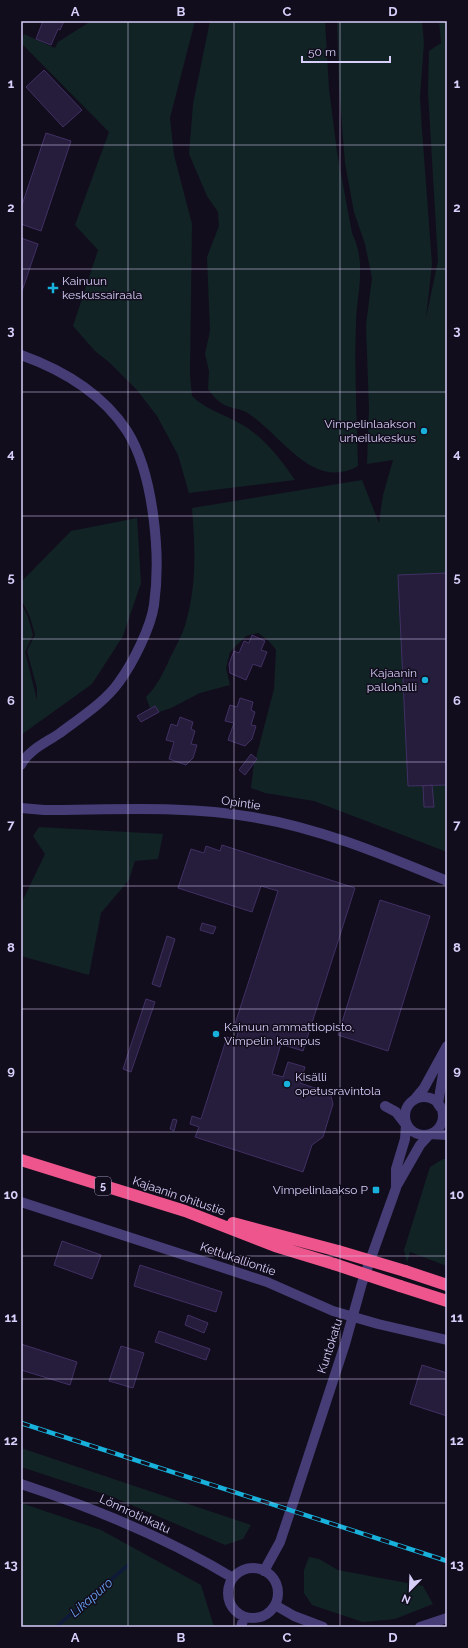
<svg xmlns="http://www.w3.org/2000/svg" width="468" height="1648" viewBox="0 0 468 1648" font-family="Raleway,sans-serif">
<rect width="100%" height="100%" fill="#120d1c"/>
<path fill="#112325" d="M91,21H195L170,118L174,155L192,224L190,375L192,396C205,409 223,414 239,423C263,436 279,457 295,480L189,493L178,455L157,416L137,390L110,363L95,351L73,326L98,250L75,225L109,132L21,43L24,34L55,48L58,42Z
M210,21H325L329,89L337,152L352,233C367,264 357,291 356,323C354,370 357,419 358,466C312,492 281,433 246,412C238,408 227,408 220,402C215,399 211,393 208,389L209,371L205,354L210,331L207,257L219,226L218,212L207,196L189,154L193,104Z
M337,21H422L424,43L420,97L422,130L432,264L426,318L438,261L428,92L429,51L441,43L439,21H447V852L314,801L265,793L251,788L254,763L257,759L256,758L274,689L276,650L268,640L258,633L246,636L230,652L226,668L230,685L200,693L171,708L159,712L155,706L150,708L146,697C157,686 164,672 170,658C176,646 183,634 186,622C197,584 195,546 192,508L362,480L379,523L383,495L393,460L367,464L369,409L366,325L372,278L365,244L354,212L345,163L339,87Z
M137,518L141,583L123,636L92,684L21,735V603L28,617L33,635L25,652L37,700V688L27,651L35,635L30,617L22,601L21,582L71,531Z
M39,827L163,834L158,859L135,861L129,880L101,913L89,975L21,956V904L45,854L33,836Z
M443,1159H447V1266L410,1252L407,1263L404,1250L430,1167Z
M21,1448L251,1525L243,1539L225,1545L113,1497L21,1467Z
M21,1503L101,1530L201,1585L214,1627H21Z
M309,1557L319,1559L338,1570L423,1586L433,1604L395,1619L363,1622L312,1605L304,1593V1570Z"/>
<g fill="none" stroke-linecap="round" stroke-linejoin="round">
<path stroke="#0f1a39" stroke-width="3.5" d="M56,1627L127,1566"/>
</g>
<path fill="#261c3b" stroke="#413064" d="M43,21H64L60,30L58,29L51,45L36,39Z
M44,70L82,110L63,127L26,87Z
M46,133L71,141L41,231L21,224V208Z
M21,238L38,244L21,294Z
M447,573V785L408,786L398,575Z
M252,635L265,641L261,650L267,652L261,667L253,664L246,680L230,673L229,664L234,651L239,653L244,641L249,643Z
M240,698L253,702L251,710L255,712L251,725L256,726L252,739L245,746L228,740L234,723L225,721L230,705L237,707Z
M155,706L159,712L141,722L137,716Z
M180,717L193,722L191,729L195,731L191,744L197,745L193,758L186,765L169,759L174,742L166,740L171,724L177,726Z
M251,754L257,759L245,775L239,770Z
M432,785L434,807H424L423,786Z
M222,845L355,888L303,1051L281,1044L272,1074L283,1077L288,1062L305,1067L300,1083L330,1093L333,1104L323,1137L312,1145L303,1172L195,1137L199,1127L190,1124L192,1116L201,1119L227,1037L236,1040L239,1029L234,1027L278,891L261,886L252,912L178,888L191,849L204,853L206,846L220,851Z
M380,900L430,916L388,1051L338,1035Z
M202,923L216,927L213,934L200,930Z
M167,936L175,939L160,987L152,984Z
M146,999L155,1002L131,1072L123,1069Z
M173,1119L177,1120L174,1131L170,1129Z
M62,1241L101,1255L92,1279L54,1265Z
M140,1265L222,1292L216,1312L134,1286Z
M188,1315L208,1323L204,1333L185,1325Z
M159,1331L210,1349L206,1360L155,1342Z
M21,1344L77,1362L70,1385L21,1370Z
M121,1346L144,1353L133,1388L109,1381Z
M422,1365L447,1373V1416L410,1404Z"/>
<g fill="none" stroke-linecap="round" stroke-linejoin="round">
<path stroke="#463d76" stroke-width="10" d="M21,355C63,370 102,393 127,431C154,474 161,556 154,605C151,627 133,663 119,682C105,702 80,718 60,733C47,742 28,750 21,765
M21,808L44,810C113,810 184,805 252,817C320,828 384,855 447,881
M405 1116a19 19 0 1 1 38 0a19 19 0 1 1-38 0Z
M414,1100L424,1088L447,1046
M440,1107L438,1104L447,1050
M396,1187L420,1145L430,1134L447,1135
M21,1202L267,1282L333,1311L378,1324L447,1340
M21,1484C94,1508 167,1538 233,1578
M228 1593a25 25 0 1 1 50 0a25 25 0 1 1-50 0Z
M264,1571L280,1542L295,1497L345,1344L362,1283L396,1188V1169L405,1139L406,1125L396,1112L385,1106
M275,1605L294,1616L323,1627
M241,1627L244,1617
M420,1627L447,1618"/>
<path stroke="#ed558c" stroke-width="12" d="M21,1160L185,1211L275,1246L334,1264
M233,1223L338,1251
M405,1271L447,1285
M400,1286L447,1301"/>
<defs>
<path id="rail" d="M21,1423L447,1561"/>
</defs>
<use href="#rail" stroke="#18b1dc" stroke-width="4.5"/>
<use href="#rail" stroke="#120d1c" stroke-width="3" stroke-dasharray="9" stroke-linecap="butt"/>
<path stroke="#ed558c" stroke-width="12" d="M338,1251L405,1271
M334,1264L400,1286"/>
</g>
<path fill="none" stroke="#d8cefa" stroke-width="1" stroke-opacity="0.55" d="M128,21V1627M234,21V1627M340,21V1627M21,145H447M21,269H447M21,392H447M21,516H447M21,639H447M21,762H447M21,886H447M21,1009H447M21,1132H447M21,1256H447M21,1379H447M21,1503H447"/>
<g fill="#18b1dc" stroke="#120d1c" stroke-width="1.5">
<path d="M51 282h4v4h4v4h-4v4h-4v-4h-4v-4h4z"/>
<circle cx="424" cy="431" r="4"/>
<circle cx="425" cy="680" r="4"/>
<circle cx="216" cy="1034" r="4"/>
<circle cx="287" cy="1084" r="4"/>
<rect x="372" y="1186" width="8" height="8" rx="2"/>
</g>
<g text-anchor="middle" stroke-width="3" stroke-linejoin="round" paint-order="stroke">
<rect fill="#120d1c" stroke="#9d94b7" stroke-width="1" x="95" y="1177" width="16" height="18" rx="3"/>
<g font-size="11" font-weight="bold" fill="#d8cefa">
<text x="103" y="1190">5</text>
</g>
<g font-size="12" fill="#d8cefa" stroke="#120d1c" text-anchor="start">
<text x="62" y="285">Kainuun<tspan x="62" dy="14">keskussairaala</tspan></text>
<text x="416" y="428" text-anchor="end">Vimpelinlaakson<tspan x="416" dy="14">urheilukeskus</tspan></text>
<text x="417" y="677" text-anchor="end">Kajaanin<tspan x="417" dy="14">pallohalli</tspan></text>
<text x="224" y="1031">Kainuun ammattiopisto,<tspan x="224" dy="14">Vimpelin kampus</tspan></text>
<text x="295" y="1081">Kisälli<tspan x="295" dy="14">opetusravintola</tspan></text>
<text x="368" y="1194" text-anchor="end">Vimpelinlaakso P</text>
</g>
<g font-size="12" fill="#d8cefa" stroke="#120d1c">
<text transform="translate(241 803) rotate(8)" y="4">Opintie</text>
<text transform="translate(179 1196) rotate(19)" y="4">Kajaanin ohitustie</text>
<text transform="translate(238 1259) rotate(19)" y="4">Kettukalliontie</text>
<text transform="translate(330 1346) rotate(-72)" y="4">Kuntokatu</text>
<text transform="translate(135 1514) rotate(25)" y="4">Lönnrotinkatu</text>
</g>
<g font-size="13" font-style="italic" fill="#67a0ef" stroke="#120d1c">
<text transform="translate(91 1597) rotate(-41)" y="5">Likapuro</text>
</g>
</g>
<rect width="468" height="1648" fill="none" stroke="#120d1c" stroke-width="44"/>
<g transform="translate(410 1590) rotate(203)" stroke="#120d1c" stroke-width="3" paint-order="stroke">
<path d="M0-3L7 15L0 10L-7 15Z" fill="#d8cefa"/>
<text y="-6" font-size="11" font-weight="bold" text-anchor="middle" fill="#d8cefa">N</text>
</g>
<path d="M302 56v6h88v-6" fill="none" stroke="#d8cefa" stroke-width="2"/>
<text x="308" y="56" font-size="12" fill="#d8cefa" stroke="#120d1c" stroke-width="3" paint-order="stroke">50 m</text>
<rect x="22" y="22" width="424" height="1604" fill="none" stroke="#d8cefa" stroke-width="1.5"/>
<g font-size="13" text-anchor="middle" font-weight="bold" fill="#d8cefa">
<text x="75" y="16">A</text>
<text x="181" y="16">B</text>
<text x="287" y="16">C</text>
<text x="393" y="16">D</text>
<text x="11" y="88">1</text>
<text x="457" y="88">1</text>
<text x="11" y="212">2</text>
<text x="457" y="212">2</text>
<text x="11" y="335">3</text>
<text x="457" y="335">3</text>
<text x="11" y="458">4</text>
<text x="457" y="458">4</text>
<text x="11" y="582">5</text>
<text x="457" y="582">5</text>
<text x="11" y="705">6</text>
<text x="457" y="705">6</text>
<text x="11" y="829">7</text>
<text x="457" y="829">7</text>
<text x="11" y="952">8</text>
<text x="457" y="952">8</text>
<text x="11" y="1075">9</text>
<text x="457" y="1075">9</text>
<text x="11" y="1199">10</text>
<text x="457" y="1199">10</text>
<text x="11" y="1322">11</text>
<text x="457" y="1322">11</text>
<text x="11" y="1445">12</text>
<text x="457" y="1445">12</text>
<text x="11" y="1569">13</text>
<text x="457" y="1569">13</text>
<text x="75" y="1642">A</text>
<text x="181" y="1642">B</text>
<text x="287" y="1642">C</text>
<text x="393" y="1642">D</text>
</g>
</svg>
